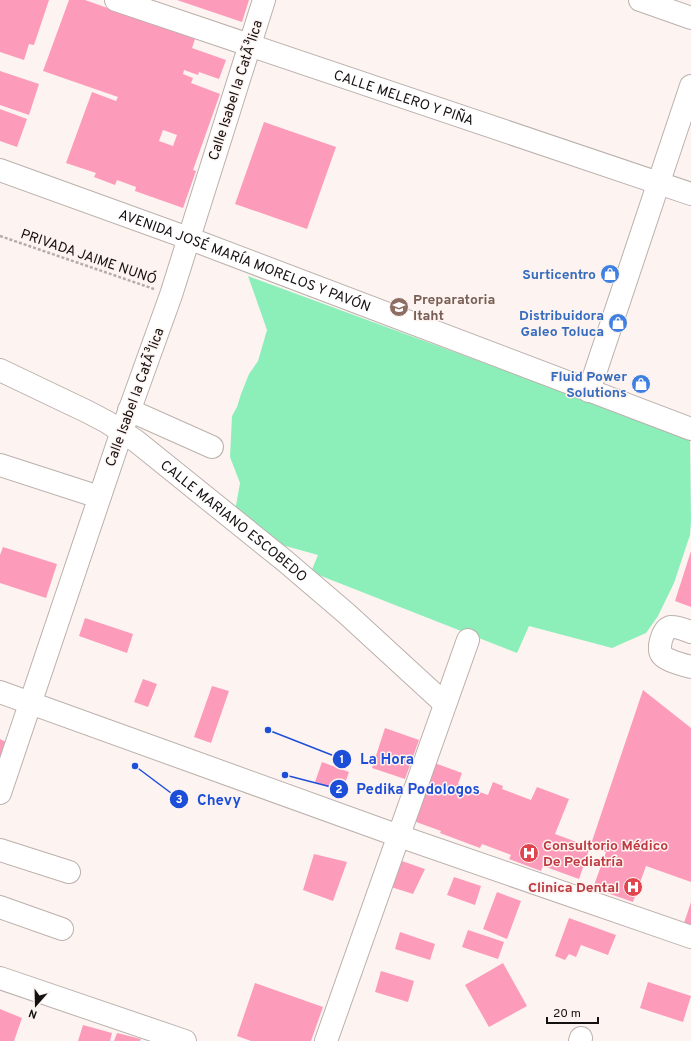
<svg xmlns="http://www.w3.org/2000/svg" width="691" height="1041" viewBox="0 0 691 1041" font-family="Overpass,sans-serif">
<rect width="100%" height="100%" fill="#fdf4f1"/>
<path fill="#8ceeb9" d="M248,276L690,439L691,521L690,535L674,583L658,616L646,633L612,648L529,626L517,653L311,572L318,555L271,542L235,511L240,483L230,457L232,416L237,407L241,394L249,374L258,361L267,330Z"/>
<path fill="#fd9bba" fill-rule="evenodd" d="M0,0H49L34,45L29,44L24,60L0,52Z
M69,0H85L195,39L192,48L226,60L219,79L199,72L198,75L184,70L183,74L193,78L191,83L220,94L193,170L196,171L183,208L135,191L136,187L117,180L115,185L94,177L96,173L66,163L92,92L116,101L118,97L43,71ZM163,130L177,135L173,146L159,141Z
M177,0H249L242,22Z
M0,71L39,84L29,115L0,105Z
M0,109L27,119L17,147L0,141Z
M264,122L336,147L307,229L235,204Z
M3,547L57,564L46,598L0,583V555Z
M691,551V607L675,601Z
M85,618L133,634L127,653L79,636Z
M143,679L157,684L148,707L134,702Z
M212,686L229,691L211,743L194,737Z
M643,690L691,728V882L646,866L633,902L593,888L606,852L590,847Z
M385,728L419,740L405,779L372,768Z
M0,739L6,742L0,759Z
M429,761L462,773L458,784L488,795L493,782L503,786L502,789L531,800L537,787L569,799L555,834L590,847L579,879L543,866L541,871L509,859L511,855L482,844L480,848L440,833L441,831L408,819Z
M322,762L349,772L342,792L315,782Z
M314,854L347,862L333,901L303,890Z
M396,859L425,869L413,894L388,886Z
M454,877L481,886L475,905L447,895Z
M497,892L521,901L507,939L483,929Z
M691,902V925L684,923Z
M569,918L616,935L608,955L581,945L576,957L569,954L565,960L555,956Z
M468,930L504,942L498,959L462,947Z
M400,932L435,944L430,960L395,949Z
M503,963L527,1006L489,1027L465,985Z
M381,971L414,981L408,1002L375,992Z
M648,982L691,996L683,1022L640,1008Z
M255,983L323,1007L311,1041H251L237,1036Z
M0,1009L22,1018L14,1041H0Z
M83,1025L112,1033L110,1041H78Z
M117,1033L141,1039L140,1041H114Z"/>
<g fill="none" stroke-linecap="round" stroke-linejoin="round">
<defs>
<g id="minor">
<path id="s1" d="M116,0L691,194"/>
<path d="M640,0L691,18"/>
<path id="s2" d="M0,370L88,412L107,422L136,441L285,561L347,614L445,704"/>
<path d="M589,391L691,86"/>
<path d="M129,410L212,447"/>
<path d="M0,465L99,497"/>
<path d="M691,632C685,630 676,626 670,627C662,630 657,649 662,655C667,661 684,665 691,667"/>
<path d="M0,793L122,431L171,295L264,0"/>
<path d="M0,850L69,872"/>
<path d="M0,907L62,929"/>
<path d="M326,1041L468,640"/>
<path d="M580,1041L581,1038"/>
</g>
<g id="major">
<path id="s3" d="M0,170L188,238L691,429"/>
<path d="M0,692L399,836L691,937"/>
<path d="M0,978L185,1041"/>
</g>
</defs>
<use href="#minor" stroke="#bbb0ac" stroke-width="24"/>
<use href="#major" stroke="#bbb0ac" stroke-width="24"/>
<path stroke="#b5adab" stroke-width="2.5" stroke-dasharray="3 2" stroke-linecap="butt" d="M0,236L154,289"/>
<use href="#minor" stroke="#fff" stroke-width="22"/>
<use href="#major" stroke="#fff" stroke-width="22"/>
</g>
<defs>
<symbol id="shop-disc" viewBox="-11 -11 22 22"><circle r="9.5" fill="#3f7fe0" stroke="#fdf4f1"/><path d="M-5-2.5h2.3a2.7 3.5 0 0 1 5.4 0H5L5.5 6h-11ZM-1.5-2.5h3a1.5 2.3 0 0 0-3 0Z" fill="#fff"/></symbol>
<symbol id="school-disc" viewBox="-11 -11 22 22"><circle r="9.5" fill="#8d6e63" stroke="#fdf4f1"/><path d="M0-5L7-2L0 1L-7-2ZM-4 1L0 2.5L4 1V4Q0 6-4 4Z" fill="#fff"/></symbol>
<symbol id="hospital-disc" viewBox="-11 -11 22 22"><circle r="9.5" fill="#e0444e" stroke="#fdf4f1"/><path d="M-5-5h3v3.5h4V-5h3V5h-3V1.5h-4V5h-3Z" fill="#fff"/></symbol>
</defs>
<g fill-rule="evenodd">
<use href="#shop-disc" x="599" y="263" width="22" height="22"/>
<use href="#school-disc" x="388" y="296" width="22" height="22"/>
<use href="#shop-disc" x="607" y="312" width="22" height="22"/>
<use href="#shop-disc" x="630" y="373" width="22" height="22"/>
<use href="#hospital-disc" x="518" y="842" width="22" height="22"/>
<use href="#hospital-disc" x="622" y="876" width="22" height="22"/>
</g>
<g text-anchor="middle" stroke-width="3" stroke-linejoin="round" paint-order="stroke">
<g font-size="14" fill="#151110" stroke="#fdf4f1">
<text transform="translate(235 90) rotate(-72)" y="5">Calle Isabel la CatÃ³lica</text>
<text dy="5" stroke="none"><textPath href="#s1" startOffset="304">CALLE MELERO Y PIÑA</textPath></text>
<text transform="translate(89 256) rotate(19)" y="5">PRIVADA JAIME NUNÓ</text>
<text dy="5" stroke="none"><textPath href="#s3" startOffset="261">AVENIDA JOSÉ MARÍA MORELOS Y PAVÓN</textPath></text>
<text transform="translate(134 397) rotate(-70)" y="5">Calle Isabel la CatÃ³lica</text>
<text dy="5" stroke="none"><textPath href="#s2" startOffset="280">CALLE MARIANO ESCOBEDO</textPath></text>
</g>
<g font-size="14" font-weight="bold" fill="#366cbe" stroke="#fdf4f1" text-anchor="end">
<text x="596" y="279">Surticentro</text>
<text x="604" y="320">Distribuidora<tspan x="604" dy="16">Galeo Toluca</tspan></text>
<text x="627" y="381">Fluid Power<tspan x="627" dy="16">Solutions</tspan></text>
</g>
<g font-size="14" font-weight="bold" fill="#785e54" stroke="#fdf4f1" text-anchor="start">
<text x="413" y="304">Preparatoria<tspan x="413" dy="16">Itaht</tspan></text>
</g>
<g font-size="14" font-weight="bold" fill="#be3a42" stroke="#fdf4f1" text-anchor="start">
<text x="543" y="850">Consultorio Médico<tspan x="543" dy="16">De Pediatría</tspan></text>
<text x="619" y="892" text-anchor="end">Clinica Dental</text>
</g>
</g>
<path fill="none" stroke="#1d4ed8" stroke-width="1.5" d="M268 730L342 759M285 775L339 789M135 766L179 799"/>
<g fill="#1d4ed8" stroke="#fdf4f1" stroke-width="1.5">
<circle cx="268" cy="730" r="4"/>
<circle cx="285" cy="775" r="4"/>
<circle cx="135" cy="766" r="4"/>
<circle cx="342" cy="759" r="10"/>
<circle cx="339" cy="789" r="10"/>
<circle cx="179" cy="799" r="10"/>
</g>
<g font-size="12" text-anchor="middle" font-weight="bold" fill="#fff">
<text x="342" y="763">1</text>
<text x="339" y="793">2</text>
<text x="179" y="803">3</text>
</g>
<g font-size="15" text-anchor="middle" font-weight="bold" fill="#1d4ed8" stroke="#fdf4f1" stroke-width="3" stroke-linejoin="round" paint-order="stroke">
<text x="387" y="764">La Hora</text>
<text x="418" y="794">Pedika Podologos</text>
<text x="219" y="805">Chevy</text>
</g>
<g transform="translate(36 1005) rotate(200)" stroke="#fdf4f1" stroke-width="3" paint-order="stroke">
<path d="M0-3L7 15L0 10L-7 15Z" fill="#151110"/>
<text y="-6" font-size="11" font-weight="bold" text-anchor="middle" fill="#151110">N</text>
</g>
<path d="M547 1017v6h51v-6" fill="none" stroke="#151110" stroke-width="2"/>
<text x="553" y="1017" font-size="12" fill="#151110" stroke="#fdf4f1" stroke-width="3" paint-order="stroke">20 m</text>
</svg>
